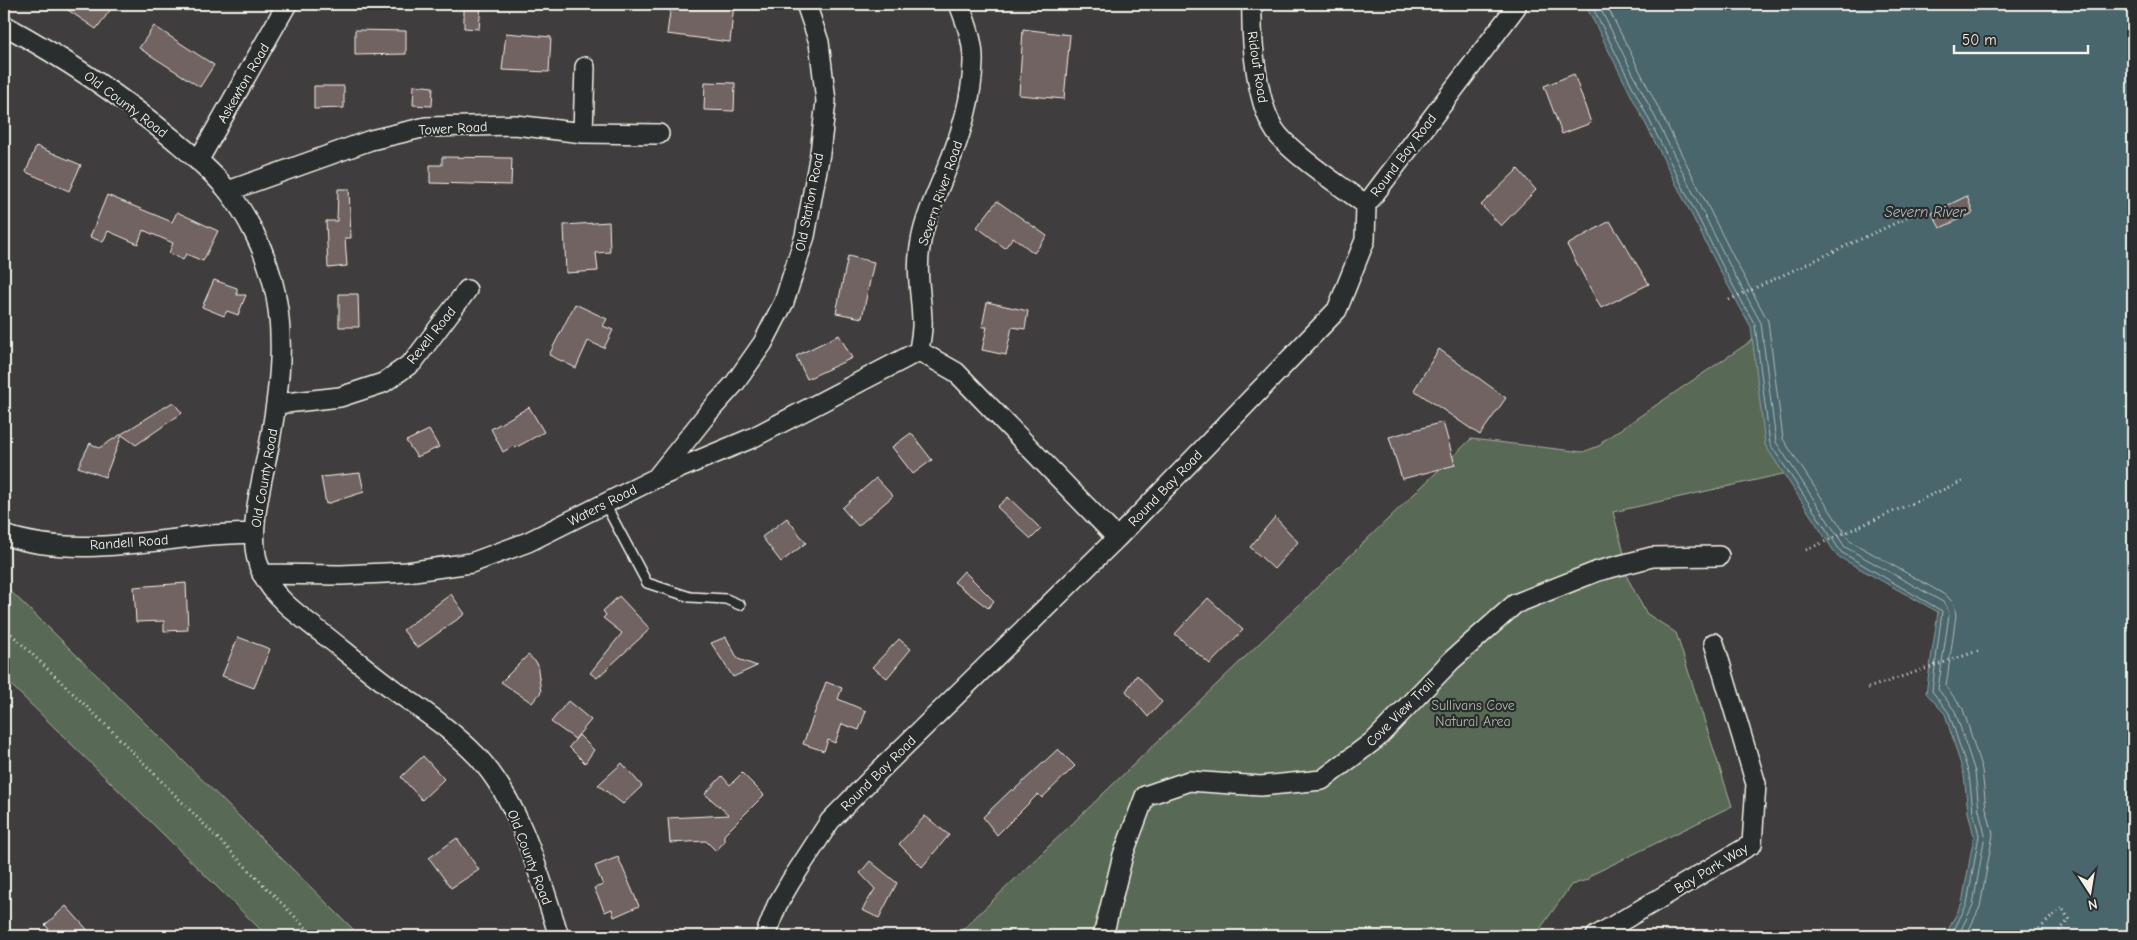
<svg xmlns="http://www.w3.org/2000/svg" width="2137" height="940" viewBox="0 0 2137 940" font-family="'Comic Neue',sans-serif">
<rect width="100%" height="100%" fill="#403d3e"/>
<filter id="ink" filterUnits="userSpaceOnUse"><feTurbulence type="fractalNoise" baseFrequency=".02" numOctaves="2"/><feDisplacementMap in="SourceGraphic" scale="10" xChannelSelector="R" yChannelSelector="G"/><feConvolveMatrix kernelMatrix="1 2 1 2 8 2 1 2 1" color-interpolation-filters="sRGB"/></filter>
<g filter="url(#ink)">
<path fill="#596a54" stroke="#a6ae9e" d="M1754,339L1792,472L1613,512L1623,549L1627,577L1646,613L1676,633L1732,806L1591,875L1587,880L1571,885L1535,936H964L961,931L1471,439L1583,452L1601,445L1603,441Z
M4,585L49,628L360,936H267L4,678Z"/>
<path fill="#49666c" stroke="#8d9e9e" d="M1585,4H2133V936H1945L1962,903L1974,836L1968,812L1964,775L1945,714L1926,693L1938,612L1837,556L1765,445L1751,327L1720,271Z"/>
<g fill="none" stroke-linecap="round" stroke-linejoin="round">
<path stroke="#b0b9b6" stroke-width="1" d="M1591,4L1724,269L1755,325L1770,444L1841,552L1942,611L1932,691L1949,713L1969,774L1973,811L1979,835L1967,904L1951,936
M1598,4L1730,266L1761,323L1776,442L1845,547L1943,602L1947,607L1949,615L1938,689L1955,711L1975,772L1979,810L1985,835L1973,905L1958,936
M1606,4L1736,262L1768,321L1783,439L1850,541L1947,596L1954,604L1956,615L1946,687L1963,709L1982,770L1986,808L1993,834L1980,907L1966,936"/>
</g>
<path fill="#726363" stroke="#f4f1e8" d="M59,4H115L96,29Z
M464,4H481L479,29L464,28Z
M671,4H734L730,42L667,34Z
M154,26L214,65L200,87L139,48Z
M1023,29L1070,35L1064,99L1019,95Z
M355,30L406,31V54L355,55Z
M506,33L551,37L549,72L502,70Z
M1574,74L1591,123L1562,134L1544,86Z
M705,82L735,83L734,111L704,110Z
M414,85L433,87L432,106L413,105Z
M314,86H344V108L314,109Z
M36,146L81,165L69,191L26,172Z
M442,157L512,158L511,185L430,183V165H442Z
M1518,169L1536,190L1501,226L1481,205Z
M338,189H349L351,238H345L347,266L328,268L326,221H337Z
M107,195L172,222L177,212L218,231L203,261L186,254L183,260L169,253L173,243L143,230L138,244L108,231L103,242L90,237Z
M1967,196L1973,213L1940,228L1932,213Z
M997,201L1047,236L1034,253L1013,237L1005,248L977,227Z
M1610,221L1649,284L1601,308L1567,245Z
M609,222L610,252L596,253L598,271L566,273L564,225Z
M848,256L874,262L862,318L836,313Z
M214,280L237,288V295H246L238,315L227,311L224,316L202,307Z
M339,294H358L359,327H339Z
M987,302L1028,311L1025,329L1012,327L1006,355L982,350L987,327H982Z
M575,304L607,319L603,326L613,330L604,348L588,341L576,368L549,355Z
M839,335L852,358L807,379L796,356Z
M1439,349L1506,398L1480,435L1414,390Z
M173,402L182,413L136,445L122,435L105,477L78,467L90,443L99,448Z
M529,407L544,432L515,448L513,446L503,452L491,429Z
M1443,422L1455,465L1402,479L1389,437Z
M429,430L439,447L417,457L406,441Z
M911,433L932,460L913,474L892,447Z
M360,473L364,492L326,504L321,477Z
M876,478L893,496L858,526L842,508Z
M1008,497L1041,529L1031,539L997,507Z
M1275,517L1298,542L1274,569L1250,547Z
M787,518L806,543L781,562L762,537Z
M964,571L994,601L988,608L954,582Z
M186,583L188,630L164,631V621L136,622L134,587Z
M451,594L465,614L417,648L403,630Z
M619,596L650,629L597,678L590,673L622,633L603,618L606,615L603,611Z
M1208,598L1243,630L1210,664L1175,634Z
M238,637L270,649L254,688L222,676Z
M726,637L738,659L757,666L733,677L711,643Z
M899,639L911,649L887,678L872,667Z
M528,655L537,663L541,692L532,703L501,682Z
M1137,675L1162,702L1148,717L1126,691Z
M826,682L842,688L838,699L866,711L859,730L842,724L835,743L828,740L824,751L803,744Z
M568,701L591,720L575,739L551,722Z
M579,735L594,750L585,763L569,747Z
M1058,749L1075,766L1042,798L1038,794L997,835L983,817L1012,789L1013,791Z
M423,756L444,779L422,800L401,777Z
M622,763L642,786L623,804L598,785Z
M742,773L764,795L724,835V842L716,851L706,841L670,843L668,818L729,815L705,794L722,776L730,785Z
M925,816L949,835L922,867L899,844Z
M457,838L479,870L451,888L429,858Z
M618,857L639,906L614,917L612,909L605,912L594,888L603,885L595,866Z
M870,861L897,883L879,918L862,910L875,889L860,873Z
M66,906L93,936H56L45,925Z"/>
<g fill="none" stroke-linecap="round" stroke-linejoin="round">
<defs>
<path id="lane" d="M605,504L647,583L690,597L726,599L740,605"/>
<path id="street" d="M959,4C966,22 974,43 973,63C972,101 960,138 945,173C936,195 925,218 921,241C915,271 921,291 922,320C923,330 920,341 919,351L956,372L1117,538
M1252,4C1251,39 1256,109 1279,136C1300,160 1340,185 1366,205
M4,25C64,58 120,95 173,139C192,155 212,171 228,191C247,215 264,249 272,279C286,330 280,384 271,435C265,473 243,537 262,573C276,601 303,618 327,637C352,657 376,677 401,695C428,714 455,733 478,757C522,806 539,875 559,936
M583,133L585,67
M198,161L287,4
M228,191L371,140L426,127L515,125L583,133L659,134
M277,404L340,397L383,383L413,362L467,290
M657,477L708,413L735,383L763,343L784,302L805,236L820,153L826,101L819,42L806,4
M4,535C66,556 137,543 201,536C218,534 236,534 254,533
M262,574L341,575L407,572L471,563L528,542L656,478L752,438L919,351
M765,936L777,905L791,881L830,821L879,771L1117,538L1337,310L1365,240L1366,205L1516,7
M1103,936L1123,855L1145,796L1189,781L1261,786L1322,780L1376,739L1451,661L1515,604L1598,571L1652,557L1719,556
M1596,936L1752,844L1756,784L1714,643"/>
</defs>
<use href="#lane" stroke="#f4f1e8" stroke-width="12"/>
<use href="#street" stroke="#f4f1e8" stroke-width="22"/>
<path stroke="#f4f1e8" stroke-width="3" stroke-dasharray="1 4" stroke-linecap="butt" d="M1729,300L1926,209
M1806,550L1965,480
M4,627L111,730L314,936
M1868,688L1978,651
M2032,936L2062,907L2069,920L2059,931"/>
<use href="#lane" stroke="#2a2d2e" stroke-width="9"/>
<use href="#street" stroke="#2a2d2e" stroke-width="19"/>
</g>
</g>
<g text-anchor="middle" stroke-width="4.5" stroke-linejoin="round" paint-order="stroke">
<g font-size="14" fill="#f4f1e8" stroke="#2a2d2e">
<text transform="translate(1258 67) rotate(81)" y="5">Ridout Road</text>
<text transform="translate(243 83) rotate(-60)" y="5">Askewton Road</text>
<text transform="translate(126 104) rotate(37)" y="5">Old County Road</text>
<text transform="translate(453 128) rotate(-3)" y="5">Tower Road</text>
<text transform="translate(1403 155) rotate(-53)" y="5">Round Bay Road</text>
<text transform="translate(940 193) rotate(-71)" y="5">Severn River Road</text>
<text transform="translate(809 202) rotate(-79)" y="5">Old Station Road</text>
<text transform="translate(431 335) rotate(-51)" y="5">Revell Road</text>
<text transform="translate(264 478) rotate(-80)" y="5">Old County Road</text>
<text transform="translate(1165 488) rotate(-46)" y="5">Round Bay Road</text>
<text transform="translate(602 505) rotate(-27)" y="5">Waters Road</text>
<text transform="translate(129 542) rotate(-4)" y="5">Randell Road</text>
<text transform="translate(1400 712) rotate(-45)" y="5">Cove View Trail</text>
<text transform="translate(878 773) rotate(-45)" y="5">Round Bay Road</text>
<text transform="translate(530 857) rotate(69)" y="5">Old County Road</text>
<text transform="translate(1711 868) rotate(-31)" y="5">Bay Park Way</text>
</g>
<g font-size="14" fill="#aeb4a5" stroke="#2a2d2e">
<text x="1473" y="710">Sullivans Cove<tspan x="1473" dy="16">Natural Area</tspan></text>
</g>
<g font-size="15" font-style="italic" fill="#b0b9b6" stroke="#2a2d2e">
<text x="1925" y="217">Severn River</text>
</g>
</g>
<rect width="2137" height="940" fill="none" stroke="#2a2d2e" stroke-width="20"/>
<rect x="10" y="10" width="2117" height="920" fill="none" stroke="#f4f1e8" stroke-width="2" filter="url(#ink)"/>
<g transform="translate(2090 892) rotate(168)" stroke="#2a2d2e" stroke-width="4" paint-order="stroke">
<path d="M0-4L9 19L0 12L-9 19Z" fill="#f4f1e8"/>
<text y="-8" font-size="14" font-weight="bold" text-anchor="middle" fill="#f4f1e8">N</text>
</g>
<path d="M1954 45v8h134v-8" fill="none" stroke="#f4f1e8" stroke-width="2.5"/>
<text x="1962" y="45" font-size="15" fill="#f4f1e8" stroke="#2a2d2e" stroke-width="4" paint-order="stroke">50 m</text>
</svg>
